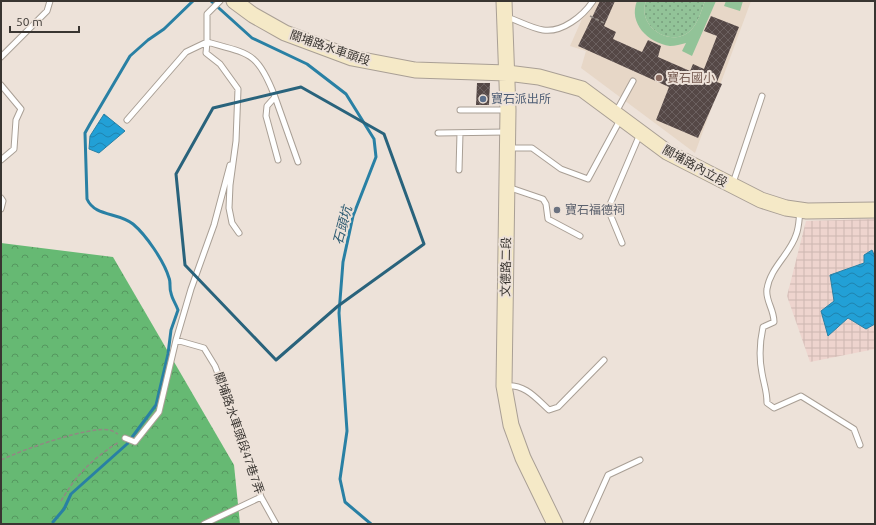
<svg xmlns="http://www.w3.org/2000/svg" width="876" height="525" viewBox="0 0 876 525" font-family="Ubuntu,'Noto Sans TC',sans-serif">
<defs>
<pattern id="industrial-grid" width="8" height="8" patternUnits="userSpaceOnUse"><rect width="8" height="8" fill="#eed4ce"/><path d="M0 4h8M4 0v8" fill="none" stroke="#cdb7b1"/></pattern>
<pattern id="grass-dots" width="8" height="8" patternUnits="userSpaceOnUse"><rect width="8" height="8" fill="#92c398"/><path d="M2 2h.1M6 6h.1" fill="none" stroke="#789f7d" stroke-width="1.8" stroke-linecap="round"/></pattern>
<pattern id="forest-crowns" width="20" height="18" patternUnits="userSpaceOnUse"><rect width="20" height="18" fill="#66b973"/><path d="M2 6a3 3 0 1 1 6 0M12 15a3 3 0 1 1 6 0" fill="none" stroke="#55975f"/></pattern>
<pattern id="water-waves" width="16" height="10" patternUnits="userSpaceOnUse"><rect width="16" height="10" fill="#22a0d6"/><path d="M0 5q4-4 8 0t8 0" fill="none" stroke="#1f83ae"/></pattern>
<pattern id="building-cross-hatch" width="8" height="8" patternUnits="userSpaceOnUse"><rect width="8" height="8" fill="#554846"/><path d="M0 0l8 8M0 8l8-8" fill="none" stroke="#6b605f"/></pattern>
</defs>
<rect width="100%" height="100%" fill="#ede2d9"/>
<path fill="url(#industrial-grid)" d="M875,219V349L810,362L787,296L806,221Z"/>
<path fill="#e7d7c7" d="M590,1H751L695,153L581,68L586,51L570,46Z"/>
<path fill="url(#grass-dots)" d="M646,1H705C701,11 698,24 690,31C670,49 636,25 646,1Z"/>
<path fill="url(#forest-crowns)" d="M1,243L113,257L234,465L240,524H1Z"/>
<path fill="#92c398" d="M637,1H646C636,25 670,49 690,31C698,24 701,11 705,1H716L692,56L682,51L686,43C681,44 675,46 670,46C648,43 628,23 637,1Z
M726,1H743L740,11L724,6Z"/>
<path fill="url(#water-waves)" stroke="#2980a4" d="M104,114L125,131L99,153L89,149L90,136Z
M872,250L875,257V324L866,329L848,318L828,336L821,311L834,301L830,275L864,263V255Z"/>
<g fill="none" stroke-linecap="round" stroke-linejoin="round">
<path stroke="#2980a4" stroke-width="3" d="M211,1L252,38L307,64L346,94L374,139L376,157L353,216L343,262L339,313L347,431L340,479L345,502L371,524
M53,522L64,509L71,494L127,444L156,405L168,354L171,330L178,310C176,304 172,299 171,293C169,288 171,282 169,278C164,261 146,235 133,224C118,212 95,217 87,199L85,133L90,124L130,56L148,40L164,29L193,1"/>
</g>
<path fill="url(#building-cross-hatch)" d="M600,1H615L604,26L616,32L613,39L642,52L648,40L661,46L658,57L690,71L693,64L704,69L717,36L704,31L711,16L739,27L717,82L722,84L698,138L656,120L669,87L578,46Z
M477,83H490L489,105H476Z"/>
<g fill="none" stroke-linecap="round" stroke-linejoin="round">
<defs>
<path id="lane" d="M507,17C519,21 531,28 543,30C562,33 583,16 593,1
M1,57L47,11L50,1
M1,85L21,109L16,120L14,149L1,160
M275,97L298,162
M460,110H507
M616,112L633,81
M127,120L186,52L207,42V14L220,1
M438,133L506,132
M508,148H532L561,169L588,179L620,120
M459,170L460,133
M733,183L762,96
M508,187L543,199L546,204L548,219L580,236
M1,198L3,201L1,209
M800,211C799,219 799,228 796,235C790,254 770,268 767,289C765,300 774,309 774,322L763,327C760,341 759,358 762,373C764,385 767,391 767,403L774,408L801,396L854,429L860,445
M239,233L232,223L229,208L230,185L236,141L238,89L220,64L206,53L207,42C250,54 258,52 275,97L267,106L266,116L278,160
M622,243L608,209L640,134
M176,340L204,348L215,366L238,425L261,497L276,524
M505,386C525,384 535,397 549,410L558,407L604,360
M125,438L135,442L159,412L176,340L191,289L214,225L230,165
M204,524L261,497
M586,524L608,475L640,460"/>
<path id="secondary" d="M234,1L253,15L285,33L352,58L415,70L507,73L539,77L582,89L667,152L761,200L786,208L807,211L875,210
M504,1L508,110L504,386L511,425L523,458L555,524"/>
</defs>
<use href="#lane" stroke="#a99f95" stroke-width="7"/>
<use href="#secondary" stroke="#a99f95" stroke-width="17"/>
<path stroke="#918983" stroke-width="1.5" stroke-dasharray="4 2" stroke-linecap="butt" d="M590,16L604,23
M1,460C22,450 88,426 110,430C113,431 116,433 118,434
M61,501C77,474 92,459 119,442"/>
<use href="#lane" stroke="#fff" stroke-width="5"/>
<use href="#secondary" stroke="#f5e9c7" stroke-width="15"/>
</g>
<path fill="none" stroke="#29637c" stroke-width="3" stroke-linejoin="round" d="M301,87L384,134L424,244L338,306L276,360L185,265L176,174L213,108Z"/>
<circle fill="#8d6e63" stroke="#ede2d9" stroke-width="1.5" cx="659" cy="78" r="4"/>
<circle fill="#5c6f8a" stroke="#ede2d9" stroke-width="1.5" cx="483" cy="99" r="4"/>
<circle fill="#6b7280" stroke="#ede2d9" stroke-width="1.5" cx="557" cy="210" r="4"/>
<g text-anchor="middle" stroke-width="4" stroke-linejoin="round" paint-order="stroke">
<g font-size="12" fill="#393531" stroke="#ede2d9">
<text transform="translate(330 48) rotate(19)" y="4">關埔路水車頭段</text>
<text transform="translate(695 166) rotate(29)" y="4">關埔路內立段</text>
<text transform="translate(506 267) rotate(-89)" y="4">文德路二段</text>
<text transform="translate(239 433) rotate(71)" y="4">關埔路水車頭段47巷7弄</text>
</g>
<g font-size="12" fill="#785e54" stroke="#ede2d9" text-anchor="start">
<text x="667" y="82">寶石國小</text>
</g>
<g font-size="12" fill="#4e5e75" stroke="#ede2d9" text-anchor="start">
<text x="491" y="103">寶石派出所</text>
</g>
<g font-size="12" fill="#5b616d" stroke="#ede2d9" text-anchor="start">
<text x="565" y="214">寶石福德祠</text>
</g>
<g font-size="13" font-style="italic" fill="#2c5a71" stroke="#ede2d9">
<text transform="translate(342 225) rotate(-75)" y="5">石頭坑</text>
</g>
</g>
<rect width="876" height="525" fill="none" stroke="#393531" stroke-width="4"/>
<path d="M10 26v6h69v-6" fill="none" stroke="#393531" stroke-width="2"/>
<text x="16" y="26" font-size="12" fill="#393531" stroke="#ede2d9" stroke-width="3" paint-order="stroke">50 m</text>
</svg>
